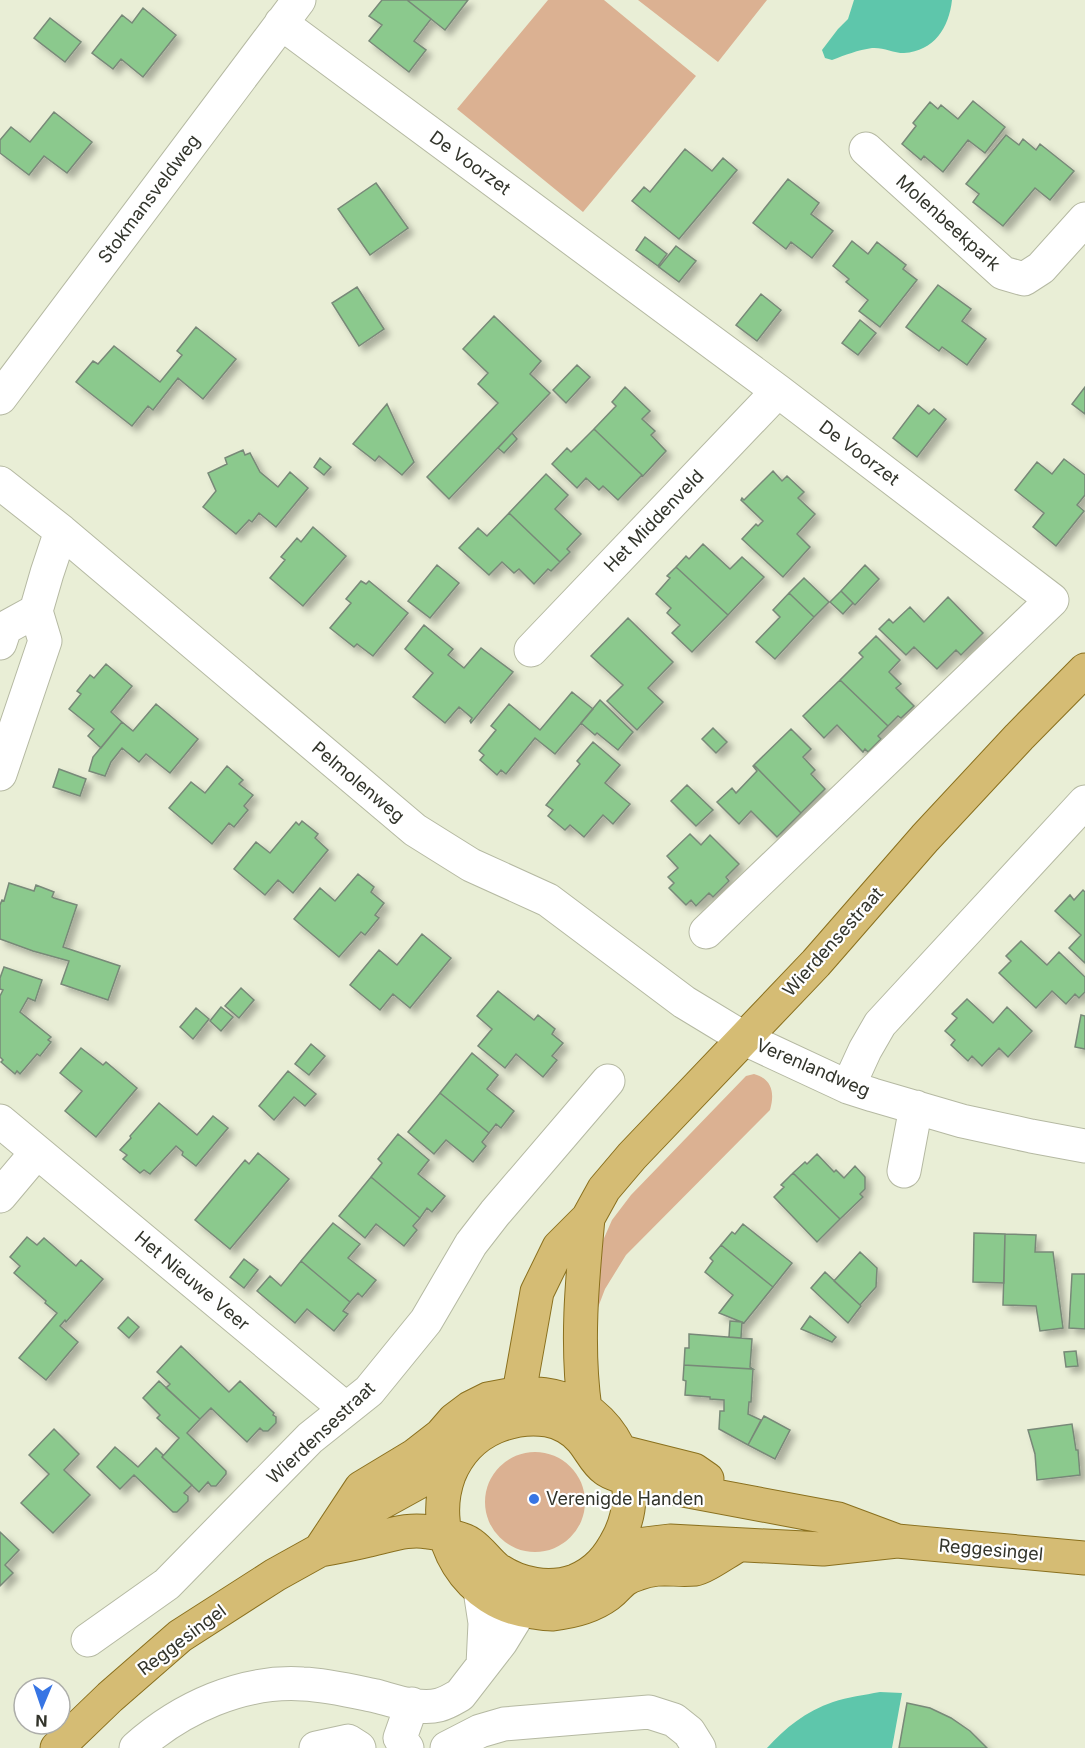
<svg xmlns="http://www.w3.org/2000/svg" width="1085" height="1748" viewBox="0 0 1085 1748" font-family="Inter,sans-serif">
<defs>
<filter id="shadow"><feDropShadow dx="5.5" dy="5.5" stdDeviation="3" flood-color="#0004"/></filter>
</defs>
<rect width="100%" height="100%" fill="#e9eed6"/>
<path fill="#dbb192" d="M548,0H604L696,76L583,212L457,109Z
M638,0H767L718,62Z
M754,1074C772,1079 775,1093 770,1110L626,1255L605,1289L589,1331L597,1254L612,1220L631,1195L746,1076Z
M485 1502a50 50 0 1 1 100 0a50 50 0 1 1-100 0Z"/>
<path fill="#5ec6ab" d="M854,0H952C949,28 934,51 904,53C893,53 883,47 872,48C858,50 845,55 832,60L825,58L822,50L838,29L848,19Z
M880,1692L902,1693L892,1748H767C785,1728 806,1711 833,1702C848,1697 864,1695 880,1692Z"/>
<path fill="#8bc98d" stroke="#788978" stroke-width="1.5" filter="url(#shadow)" d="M382,0H407L431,19L414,41L426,50L409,72L369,41L382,25L369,16Z
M407,0H468L445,30Z
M143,8L176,35L143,77L121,59L113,69L92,53L122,15L132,23Z
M50,18L81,42L65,62L34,38Z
M973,101L1005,127L985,153L968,140L943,172L924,156L921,160L902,144L916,126L913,123L930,102L938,109L941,105L958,119Z
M54,112L92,142L67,173L44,156L29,175L0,153V140L11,127L30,142Z
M1006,135L1019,145L1023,139L1036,150L1040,144L1074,171L1050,200L1035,188L1003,226L973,202L979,194L966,184Z
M685,149L712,171L723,158L737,170L679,239L632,201L644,187L650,192Z
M788,179L819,203L811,214L833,231L812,258L791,242L786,249L753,223Z
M376,183L408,228L370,255L338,209Z
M645,237L667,254L658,266L636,250Z
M852,241L868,254L877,242L906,265L903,269L917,280L880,327L859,311L868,300L846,282L849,279L833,266Z
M676,246L696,261L679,282L659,267Z
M938,285L971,309L962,321L986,339L967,365L942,347L939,351L906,327Z
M357,287L384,329L359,346L332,303Z
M761,294L781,310L757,341L736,325Z
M494,316L541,361L530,374L550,393L449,499L427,477L498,403L478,384L488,373L463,349Z
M860,320L876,333L858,355L842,343Z
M196,327L236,359L203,399L178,378L153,410L148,406L132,426L76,382L93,361L98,364L114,346L160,382L182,355L177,351Z
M577,365L590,377L566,403L553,390Z
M625,387L650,411L642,419L655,431L651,435L666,451L643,476L594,429L616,406L612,402Z
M1085,387V414L1072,404Z
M387,404L414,462L402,475L379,456L375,461L353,444Z
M918,405L929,414L934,409L946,419L917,457L893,438Z
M594,429L642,475L618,500L603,486L599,490L586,478L577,488L552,464L567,448L571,452Z
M512,433L517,439L504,453L498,448Z
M243,450L245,455L250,453L260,472L278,487L290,472L308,488L276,527L259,513L252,522L249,520L236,534L203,507L216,491L208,473L227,464L225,458Z
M320,458L331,467L324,475L314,467Z
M1064,459L1085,475V495L1077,505L1084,511L1056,546L1033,527L1044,513L1015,490L1037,462L1052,474Z
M773,471L782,481L787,476L804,492L798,498L815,514L797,534L810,547L783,577L742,539L756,524L758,526L763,521L741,500L742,498L744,500Z
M546,474L568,495L555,509L581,534L567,549L570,552L560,562L509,513Z
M509,513L560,562L551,571L548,569L534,584L519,569L514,573L502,562L489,575L459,548L478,528L487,536Z
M313,527L346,556L303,606L270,578L285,560L281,557L297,538L301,542Z
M703,544L730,569L742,557L764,577L728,615L676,567L686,556L689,559Z
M437,565L459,583L430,618L408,601Z
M865,565L879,579L855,605L841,591Z
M676,567L728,615L692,652L672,633L680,625L667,613L671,608L656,594L670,578L667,576Z
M804,578L829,602L814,617L789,593Z
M361,581L366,584L369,581L408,613L373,656L357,644L354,647L330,628L351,603L346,599Z
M841,591L853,603L843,614L830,602Z
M789,593L814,617L775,659L756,642L780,617L773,610Z
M948,597L983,633L961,655L956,650L937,669L914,647L906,655L879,629L889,619L893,623L910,607L924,622Z
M628,618L673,662L648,688L663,702L637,730L607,701L623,685L591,656Z
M424,625L453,649L448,655L464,668L481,648L513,672L471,723L470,721L472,718L459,707L445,723L413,697L433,673L405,649Z
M876,636L900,660L889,672L901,684L896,688L914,706L901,718L898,716L888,726L840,680L863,657L859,653Z
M106,664L132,686L111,712L122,722L101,748L88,736L94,729L69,709L81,694L77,691L90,675L94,678Z
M840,680L888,726L878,736L881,739L868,752L865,749L863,752L837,725L824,738L803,716Z
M572,692L593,709L555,754L535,738L506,774L501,770L497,775L480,760L484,755L479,751L496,730L491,726L509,704L540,730Z
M600,700L633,732L618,750L597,733L595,735L581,723Z
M156,704L198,739L170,773L146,754L139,762L122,748L111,762L105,776L89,771L93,757L122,722L133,731Z
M713,728L727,742L716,753L702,739Z
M791,729L811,749L803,757L815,770L811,774L825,789L801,813L754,765Z
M593,742L620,765L605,783L630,804L613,824L603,815L584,837L570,825L565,830L548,816L553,810L546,805L580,764L577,761Z
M754,765L801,813L777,837L751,811L739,824L717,802L732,788L736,793L757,771L753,766Z
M227,766L243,780L239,784L253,795L244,806L248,810L234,827L229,823L212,844L169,808L191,782L205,793Z
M59,769L86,779L80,796L53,787Z
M687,785L713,810L696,826L671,801Z
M302,821L318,834L315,838L328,850L293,893L278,880L265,895L234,869L256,842L270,853L296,822L299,825Z
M690,834L701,845L710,835L739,864L726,877L729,881L713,897L709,893L696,906L691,900L686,905L669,888L674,883L668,877L678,868L667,856Z
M358,874L374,887L371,892L384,903L375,915L379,918L365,935L361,932L339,957L294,919L320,888L335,901Z
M9,883L34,891L36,885L54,892L52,897L54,898L77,905L63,947L120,966L108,1000L61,984L69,961L33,951L0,939V905L2,900L4,901Z
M1083,890L1085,892V963L1069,948L1081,935L1055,911L1070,895L1074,900Z
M422,934L451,958L410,1008L393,994L380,1010L350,985L379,950L397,965Z
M1021,941L1047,965L1059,952L1085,977V992L1079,998L1075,994L1066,1004L1052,991L1036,1008L999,973L1011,961L1006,956Z
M4,967L42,980L35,1001L28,998L20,1012L51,1037L48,1040L51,1042L40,1056L37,1054L20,1074L17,1071L15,1074L1,1062L3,1060L0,1057V996L3,990L0,989V978Z
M241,988L254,1000L239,1018L225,1006Z
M498,991L534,1020L538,1015L555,1029L552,1034L563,1043L552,1056L557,1060L543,1077L516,1054L505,1068L478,1046L492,1029L477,1016Z
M967,999L993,1023L1007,1007L1032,1031L1008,1057L999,1048L982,1066L972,1056L968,1061L951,1045L955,1040L945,1031L957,1018L952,1014Z
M221,1007L233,1017L221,1031L210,1021Z
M196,1008L209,1019L193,1039L180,1027Z
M1081,1015L1085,1016V1049L1075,1047Z
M311,1044L325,1056L309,1075L295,1064Z
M81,1048L103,1065L106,1062L137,1088L96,1137L65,1111L82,1091L60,1073Z
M472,1053L498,1075L487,1089L514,1111L501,1128L496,1124L489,1133L440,1093Z
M288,1071L316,1094L305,1106L294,1097L274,1120L259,1106Z
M440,1093L489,1133L482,1142L486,1146L473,1162L446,1140L434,1154L408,1132Z
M159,1103L197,1135L213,1116L228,1128L196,1166L182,1155L183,1152L176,1146L150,1174L144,1170L140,1173L123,1159L127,1155L120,1150L131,1138L130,1136Z
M398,1134L429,1160L418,1174L445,1196L432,1212L427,1208L420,1218L371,1177L382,1163L378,1159Z
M258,1153L289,1179L230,1249L195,1220L245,1160L249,1164Z
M817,1154L834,1172L836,1170L844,1178L855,1166L865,1177V1189L860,1194L863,1197L840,1219L793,1173L805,1162L807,1164Z
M793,1173L840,1219L817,1242L774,1197L784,1187L781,1185Z
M371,1177L420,1218L413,1226L417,1230L404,1246L376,1224L365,1238L339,1216Z
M333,1223L360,1244L348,1258L376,1280L362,1297L358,1293L350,1302L301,1261Z
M743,1224L792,1263L773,1287L721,1245L732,1232L735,1234Z
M974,1233L1005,1234L1004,1283L973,1282Z
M1005,1234L1036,1235L1035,1252H1053L1063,1328L1040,1331L1036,1306L1003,1305Z
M27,1237L37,1245L44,1238L76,1266L81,1260L103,1279L66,1322L65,1320L60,1326L78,1342L46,1380L19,1358L57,1313L45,1303L46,1301L14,1273L20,1266L10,1257Z
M721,1245L773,1287L744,1323L719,1313L733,1295L705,1272L713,1261L710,1258Z
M860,1252L877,1268L876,1287L860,1305L834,1281Z
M244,1259L258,1270L244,1288L230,1277Z
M301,1261L350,1302L343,1311L348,1314L334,1331L307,1309L295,1323L257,1291L270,1276L281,1286Z
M825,1272L861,1306L848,1323L811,1288Z
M1072,1274H1085V1329L1069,1328Z
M810,1316L836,1337L832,1342L801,1329Z
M128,1317L139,1327L129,1338L118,1328Z
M730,1321L742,1322L741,1338L729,1337Z
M689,1334L752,1339L750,1367L753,1369L684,1365L685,1348H689Z
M181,1346L229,1392L240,1381L274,1413L273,1415L276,1417V1423L268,1431H263L260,1428L247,1442L211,1408L200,1419L166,1388L170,1384L157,1372Z
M1076,1351L1078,1366L1066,1367L1064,1352Z
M684,1365L753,1369L751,1402H749L748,1414L761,1420L748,1445L719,1429L720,1411H724V1400L710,1399V1397L685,1395L686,1381L683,1380Z
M159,1381L200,1419L187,1433L226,1471V1474L216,1486H211L208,1482L199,1492L162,1457L179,1438L157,1418L160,1415L143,1398Z
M764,1416L790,1430L775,1459L748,1445Z
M1072,1424L1076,1450H1078L1080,1475L1037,1480L1035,1454L1028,1430Z
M54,1429L79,1454L64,1470L90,1495L53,1533L21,1503L49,1474L29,1455Z
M115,1447L138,1467L156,1448L163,1455L162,1457L192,1485L184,1493L188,1496V1501L177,1512H173L134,1475L120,1489L97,1467Z
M0,1532L19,1550L5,1565L13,1573L0,1586Z
M907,1703L930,1708L951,1718L970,1731L987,1748H899Z"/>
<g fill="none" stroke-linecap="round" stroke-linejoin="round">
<defs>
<path id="minor" d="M281,23L778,391L1052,600L706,932
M866,149L1003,273L1024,279L1041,268L1085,219
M0,398L299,0
M0,483L61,531L415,830L471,865L548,900L684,1002L745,1039L848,1087L873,1095L962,1121L1031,1136L1085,1146
M0,643L5,628L36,611L47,573L61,531
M531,650L778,391
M0,774L45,641L36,611
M848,1087L865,1050L880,1024L1085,802
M0,1121L346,1409
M904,1171L916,1107
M0,1196L37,1152
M480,1590L485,1623L483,1665
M88,1640L167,1584L310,1438L369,1391L426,1321L471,1244L495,1213L608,1081
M136,1748C181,1708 242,1680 303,1684C327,1685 352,1691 376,1696C395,1701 419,1710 439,1705C447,1703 453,1699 460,1695L501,1642L520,1611
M316,1748L348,1741L359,1748
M407,1748L400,1738L412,1704
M447,1748L480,1731L504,1724L649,1712L674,1720L689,1732L699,1748"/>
<path id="major" d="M519,1393C534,1393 549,1394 564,1399C619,1417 645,1486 619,1537C609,1557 597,1572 575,1581C549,1590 520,1585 497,1569C488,1562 481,1551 471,1544C462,1537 440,1534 428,1532C408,1528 389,1536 369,1540C353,1544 337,1547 320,1550L361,1488L414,1456L441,1435L454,1420L470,1408L488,1399Z
M585,1409C576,1346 582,1282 588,1218
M511,1421L519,1393L537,1292L559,1247L588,1218L604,1189L632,1156L816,963L925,838L1019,737L1085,670
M622,1452L694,1470L707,1479
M739,1545C729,1550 704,1568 695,1569C673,1571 660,1565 637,1574C619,1580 621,1585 608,1595C593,1606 571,1612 552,1614C547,1614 540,1613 534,1612C468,1605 426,1538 449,1475C458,1453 472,1437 495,1427C512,1420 528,1417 547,1420C560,1422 574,1430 582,1440C590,1449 595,1462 605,1469C611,1474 622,1476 630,1480L838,1519L897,1541
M613,1548L670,1541L823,1549L897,1541L1085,1558
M57,1748L110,1697L180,1636L275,1575L320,1550L368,1510L455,1462"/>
</defs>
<use href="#minor" stroke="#b5b9a2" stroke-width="35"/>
<use href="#major" stroke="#8a701e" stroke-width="35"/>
<use href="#minor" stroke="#fff" stroke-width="33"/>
<use href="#major" stroke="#d5bc74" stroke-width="33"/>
</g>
<circle fill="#3775e4" stroke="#fff" stroke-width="2" cx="534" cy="1499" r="6"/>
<g text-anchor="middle" stroke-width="4.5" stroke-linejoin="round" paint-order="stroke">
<g font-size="18" fill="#32342b" stroke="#fff">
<text transform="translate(470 163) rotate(36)" y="6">De Voorzet</text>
<text transform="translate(149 199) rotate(-53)" y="6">Stokmansveldweg</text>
<text transform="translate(948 223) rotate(42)" y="6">Molenbeekpark</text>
<text transform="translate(859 453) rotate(37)" y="6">De Voorzet</text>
<text transform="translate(654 521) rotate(-46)" y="6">Het Middenveld</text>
<text transform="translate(358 782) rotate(40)" y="6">Pelmolenweg</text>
<text transform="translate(833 942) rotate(-48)" y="6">Wierdensestraat</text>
<text transform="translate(813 1068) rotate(23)" y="6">Verenlandweg</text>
<text transform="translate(192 1281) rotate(40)" y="6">Het Nieuwe Veer</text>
<text transform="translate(321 1433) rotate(-43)" y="6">Wierdensestraat</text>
<text transform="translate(991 1550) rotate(5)" y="6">Reggesingel</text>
<text transform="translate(182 1640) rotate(-37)" y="6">Reggesingel</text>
</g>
<g font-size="18" fill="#32342b" stroke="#fff" text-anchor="start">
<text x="546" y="1505">Verenigde Handen</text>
</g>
</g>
<g transform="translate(42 1706) rotate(182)"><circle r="28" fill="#ffffff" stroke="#adaeaa" stroke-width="1.5"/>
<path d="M0-4.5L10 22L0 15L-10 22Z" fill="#3775e4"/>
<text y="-9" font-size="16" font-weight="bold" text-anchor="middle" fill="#32342b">N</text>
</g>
</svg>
